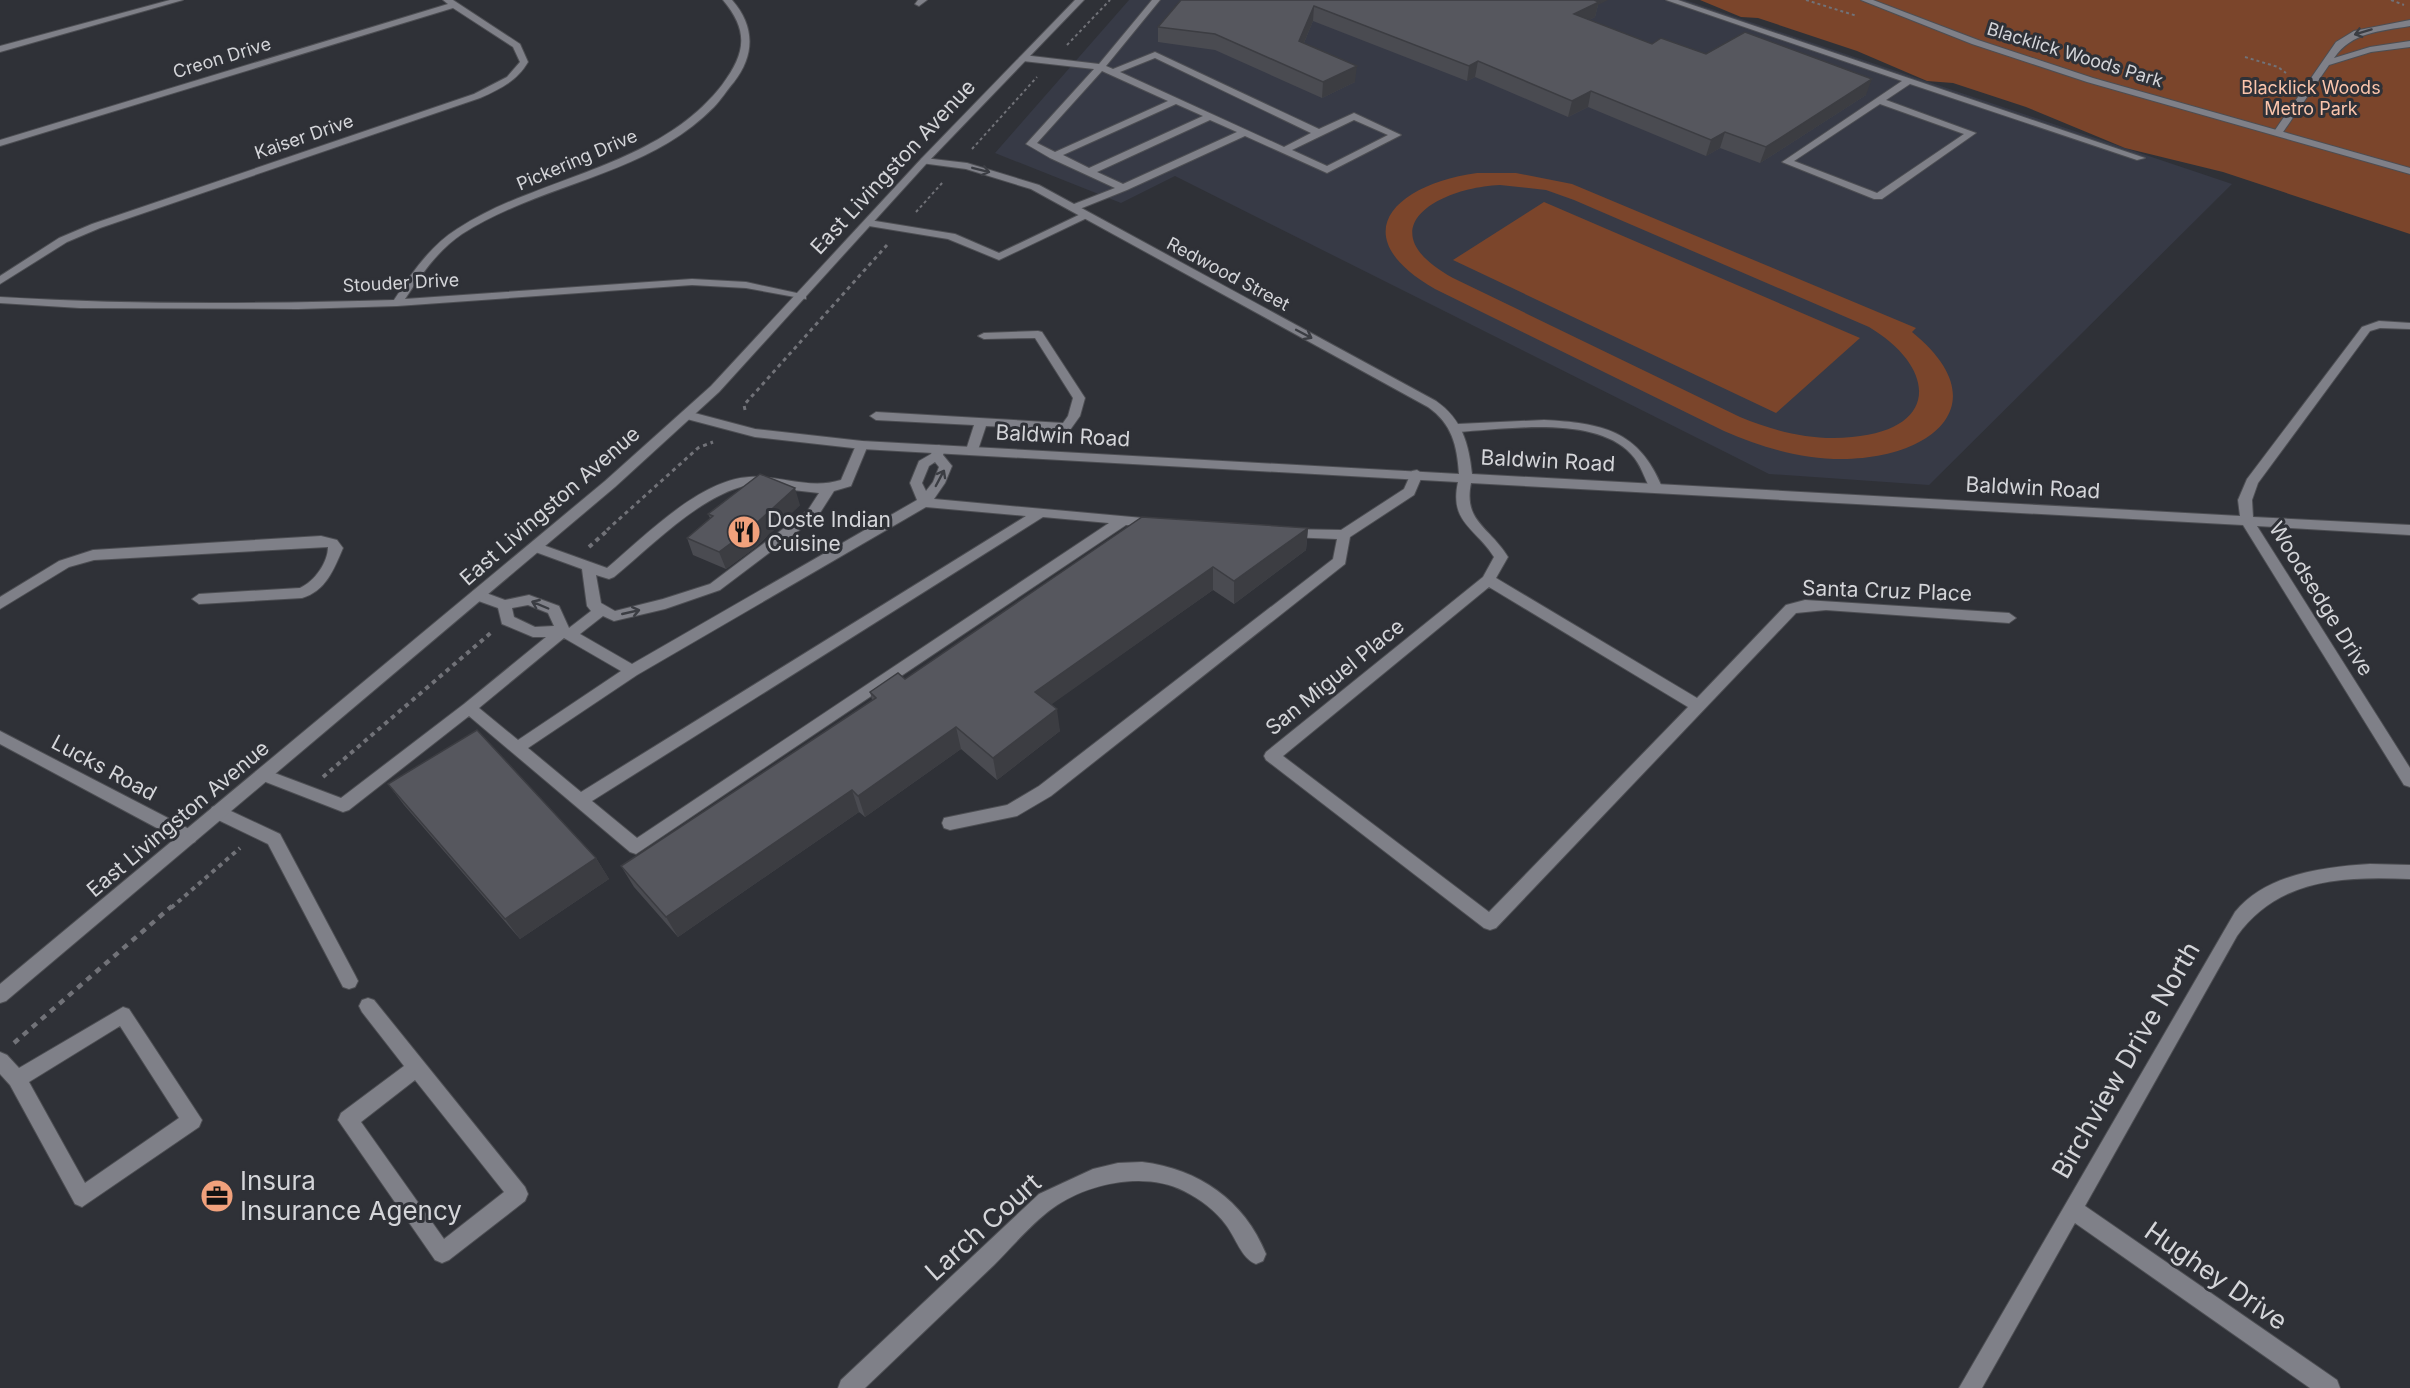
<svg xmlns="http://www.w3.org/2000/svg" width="2410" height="1388" viewBox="0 0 2410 1388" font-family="Inter,sans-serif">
<rect width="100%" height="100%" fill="#2f3137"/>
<path fill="#373a46" d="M1129,0H1685L2232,184L1929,485L1769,474L1175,176L1121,203L995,153Z"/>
<path fill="#7b452b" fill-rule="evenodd" d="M1700,0H2410V234L2223,172L2125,148L2026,107L1953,83L1927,81L1857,51L1758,18L1741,17Z
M1477,173H1516L1572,184L1916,328L1912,332C1999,403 1933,457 1847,459C1804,460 1763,448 1724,431L1435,289C1341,235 1396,184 1477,173ZM1500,185L1546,190L1574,200L1869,327C1936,367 1941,429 1852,437C1813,441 1776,432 1740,417L1453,278C1366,230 1436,188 1500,185Z
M1544,202L1860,338L1776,413L1453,260Z"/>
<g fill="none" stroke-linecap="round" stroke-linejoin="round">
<defs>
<path id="service" d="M918,0H927L919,6L915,4Z
M1152,0H1160L1106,66L1113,69L1155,52L1319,129L1354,113L1401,135L1327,173L1245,136L1127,190L1077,210H1069V206L1115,188L1050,158L1026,144L1094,69L1023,61L1019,58L1023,55L1099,64ZM1155,58L1311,133L1284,147L1120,72ZM1102,71L1168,101L1055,152L1037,143ZM1176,104L1203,116L1089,168L1063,155ZM1210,120L1237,132L1123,184L1097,172ZM1354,120L1388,135L1327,166L1292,150Z
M1666,0H1678L2145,158L2137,160L1910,84L1886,100L1976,133L1882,199H1874L1782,162L1902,81ZM1880,104L1964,134L1877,193L1794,161Z
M2410,20V26C2380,31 2352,32 2334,58L2370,47L2410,41V47L2371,52L2329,65L2281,135H2275L2273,133L2336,42L2354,31Z
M1085,212L1089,213V217L999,260L948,239L869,226L864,223L869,220L955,234L999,253Z
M1038,331L1042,332L1085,398L1080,416L1070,430L986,426L978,450L972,454L966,450L974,425L876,420L870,416L876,412L1063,423L1068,416L1073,398L1035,338L984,339L978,336L984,333Z
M1544,420C1601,423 1639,430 1662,487L1661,490H1651C1644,478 1641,464 1631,454C1595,415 1507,429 1458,432L1452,428L1458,424Z
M862,441L868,445L851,486L834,491L818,516L720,590L665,609L614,621L603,616L580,634L632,664L917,500L910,483L919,461L931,454L935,446L939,445L945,449L943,455L952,466L945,483L934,499L1154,519L1161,523L1154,527L1126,525L636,854L630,852L469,716L349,810L343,812L258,779L256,775L258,771L264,769L341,798L464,704L546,637H533L502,624L498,608L473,599L471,595L473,591L478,590L505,600L529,595L559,606L569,628L591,611L587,606L582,569L530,550L528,547L530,544H540L607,568C644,537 699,480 749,477C781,475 809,490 841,480L856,445ZM935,462L939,467L933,482L926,491L922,483L929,466ZM748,485L819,493L808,510L710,584L663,599L615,611L601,603L596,575L609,579L614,577C652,546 699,496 748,485ZM926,507L1026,516L581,792L528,748L637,675ZM1043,517L1109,523L637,838L592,801ZM528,605L548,613L554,626L535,627L514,617L512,608ZM564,638L621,671L518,740L479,708Z
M1417,470L1423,474L1414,495L1350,537L1345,564L1051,796L1017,816L950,830L944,828L942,823L944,818L1007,805L1039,786L1333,559L1337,539L1289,537L1284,535L1282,532L1284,529L1341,530L1404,489L1412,471Z
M321,536L337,540L343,548C334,569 326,591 302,598L199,604L192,599L199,594L300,588C315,581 328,562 328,547L94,560L69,567L0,609V597L59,561L93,550Z
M218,805L280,834L355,975L358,981L355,987L349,989L343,987L268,844L212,817L210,812L212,807Z
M368,998L374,1000L525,1187L528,1194L525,1201L449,1260L442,1263L435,1260L338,1120L341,1113L404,1066L362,1012L359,1006L362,1000ZM415,1080L504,1192L444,1239L361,1122Z
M123,1007L129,1009L202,1120L199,1127L82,1207L75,1204L10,1085L0,1074V1052L7,1055L19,1068ZM120,1026L179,1118L85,1183L29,1082Z"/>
<path id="minor" d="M170,0H183L0,52V46Z
M443,0H453L520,44L528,62C517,81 500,89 480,98L100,228L67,242L0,284V276L59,238L92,224L474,94L507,77L520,62L513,47L453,8L0,146V140L448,4Z
M723,0H732C755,26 755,55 734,82C727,90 721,100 714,107C647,176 541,183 462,234C438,250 421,275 405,299L692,279L746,282L806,295V299L746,288L692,285L397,306L298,309L80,308L0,303V297C131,305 263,304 394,300C411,274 430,246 457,229C479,215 502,204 526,195C596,167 674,147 722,85C746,53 749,31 723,0Z
M1861,0H1873L1978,40L2093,78L2410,168V174L2087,82L1972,44Z
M924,158L967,163L1039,185L1436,401C1462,419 1469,444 1472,474L2240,516L2238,500L2247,479L2362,327L2379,321L2410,323V329L2380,328L2370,331L2258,483L2252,500L2253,517L2410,525V535L2257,526L2410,768V787L2404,785L2243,525L1471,483C1463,522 1490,527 1508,557L1496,578L1697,698L1786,605L1805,600L2009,613L2016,618L2009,623L1826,610L1796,613L1496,928L1490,930L1484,928L1266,760L1264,756L1266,752L1483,577L1494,557C1476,528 1449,523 1458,482L862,449L755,437L683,418V412L687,411L755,429L862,441L1459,474C1457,445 1452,424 1428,407L1031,189L966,169L921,163V159ZM1489,587L1688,707L1489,912L1283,756Z
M0,731L195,832L197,837L195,842L189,844L183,842L0,744Z
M2370,864L2410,865V879C2345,876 2278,878 2237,936L2085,1206L2337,1380L2340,1388H2310L2075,1223L1982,1388H1959L2235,912C2266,874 2323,867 2370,864Z
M1142,1162C1199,1169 1244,1200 1266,1254L1263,1261L1256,1264C1241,1258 1236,1238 1226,1225C1216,1211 1200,1199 1184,1191C1145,1171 1088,1183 1053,1208C1032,1223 1013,1246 994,1265C951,1306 908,1347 865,1388H838L841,1380L1039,1194L1093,1169L1118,1163Z"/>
<path id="secondary" d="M1075,0H1084L927,163L719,392L615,487L6,1001L0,1003V984L605,481L711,386L921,159Z"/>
</defs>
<use href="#service" stroke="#4d4e53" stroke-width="2"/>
<use href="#minor" stroke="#4d4e53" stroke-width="2"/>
<use href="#secondary" stroke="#4d4e53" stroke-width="2"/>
<path stroke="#717278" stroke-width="2" stroke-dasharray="3 3" stroke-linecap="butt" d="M1806,0L1857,16
M2391,0L2404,5
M1067,45L1110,0
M2245,57L2278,67L2286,73
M972,149L1037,77
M916,212L943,182"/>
<path stroke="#717278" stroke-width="3" stroke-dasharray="4 4" stroke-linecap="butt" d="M745,410L744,405L887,245
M607,530L698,448L713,442"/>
<path stroke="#717278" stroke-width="4" stroke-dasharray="4.5 4.5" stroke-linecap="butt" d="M589,547L609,529
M323,777L493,631
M171,908L240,848"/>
<path stroke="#717278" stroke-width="4.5" stroke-dasharray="6 6" stroke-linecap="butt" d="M14,1043L172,906"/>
<use href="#service" fill="#7f8088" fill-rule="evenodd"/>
<use href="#minor" fill="#7f8088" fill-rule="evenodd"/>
<use href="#secondary" fill="#7f8088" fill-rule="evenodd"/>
</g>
<path fill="#4a4b51" d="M1181,0L1598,5L1595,17L1589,20L1652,44L1706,54L1866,95L1760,163L1720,148L1706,156L1588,107L1568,117L1475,77L1467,81L1313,21L1304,43L1355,82L1322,98L1215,50L1158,42V27Z
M800,505L756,547L726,569L693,555L687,538L710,518L708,514Z
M1308,528L1306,550L1234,604L1213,590L1051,704L1060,731L997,780L961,749L865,817L859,812L678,937L634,887L621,866L872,700L870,692Z
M388,784L596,858L609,879L520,939L404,805Z"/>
<path fill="#3c3d42" d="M1587,0H1608L1598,5L1595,17L1571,29L1574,14Z
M1314,6L1313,21L1298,57L1299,41Z
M1478,61L1475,77L1467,81L1469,66Z
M1357,66L1355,82L1322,98L1323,82Z
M1872,79L1866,95L1760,163L1766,147Z
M1591,91L1588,107L1568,117L1572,101Z
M1725,132L1720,148L1706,156L1711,140Z
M795,488L800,505L756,547L726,569L719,552Z
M1308,528L1306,550L1234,604V581Z
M1213,567V590L1038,714L1035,692Z
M1057,709L1060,731L997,780L993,758Z
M956,727L961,749L865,817L858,796Z
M852,790L859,812L678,937L666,917Z
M596,858L609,879L520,939L505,919Z"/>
<path fill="#56575e" stroke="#3c3d42" stroke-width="1.5" d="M1181,0H1594L1599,2L1574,14L1652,44L1661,38L1706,54L1745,32L1872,79L1766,147L1725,132L1711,140L1591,91L1572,101L1478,61L1469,66L1314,6L1299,41L1357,66L1323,82L1215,34L1158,27Z
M760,474L795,488L750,529L719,552L687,538L713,516L708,514Z
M1142,517L1308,528L1234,581L1213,567L1035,692L1057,709L993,758L956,727L858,796L852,790L666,917L621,866L876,698L870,692L898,673L905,679Z
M477,730L596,858L505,919L388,784Z"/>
<defs><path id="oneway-shaft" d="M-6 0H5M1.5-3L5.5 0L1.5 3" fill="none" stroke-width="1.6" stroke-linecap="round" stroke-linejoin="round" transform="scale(1.5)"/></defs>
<g stroke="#3b3d43">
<use href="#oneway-shaft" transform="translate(2363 32) rotate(163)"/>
<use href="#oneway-shaft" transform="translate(981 170) rotate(14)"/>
<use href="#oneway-shaft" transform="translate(1304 334) rotate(28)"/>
<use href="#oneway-shaft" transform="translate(940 478) rotate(-62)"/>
<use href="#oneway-shaft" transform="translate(540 605) rotate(-157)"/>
<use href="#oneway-shaft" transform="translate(631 612) rotate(-13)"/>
</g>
<defs>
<symbol id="restaurant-disc" viewBox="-11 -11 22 22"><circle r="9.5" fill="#f1a17c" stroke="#2f3137"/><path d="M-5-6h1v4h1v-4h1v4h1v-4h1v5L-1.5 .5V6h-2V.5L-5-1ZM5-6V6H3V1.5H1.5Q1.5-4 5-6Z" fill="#111"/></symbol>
<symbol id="office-disc" viewBox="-11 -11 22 22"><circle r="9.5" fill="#f1a17c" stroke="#2f3137"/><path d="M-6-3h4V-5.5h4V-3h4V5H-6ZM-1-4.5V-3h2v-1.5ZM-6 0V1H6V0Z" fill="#111"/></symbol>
</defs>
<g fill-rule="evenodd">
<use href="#restaurant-disc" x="725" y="513" width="38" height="38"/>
<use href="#office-disc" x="198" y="1177" width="38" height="38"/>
</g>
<g text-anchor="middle" stroke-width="6" stroke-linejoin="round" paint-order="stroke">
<g font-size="18" fill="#d4d5d9" stroke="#2f3137">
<text transform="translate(2075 55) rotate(17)" y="6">Blacklick Woods Park</text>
<text transform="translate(222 58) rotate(-17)" y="6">Creon Drive</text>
<text transform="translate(304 137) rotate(-19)" y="6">Kaiser Drive</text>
<text transform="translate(577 160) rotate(-23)" y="6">Pickering Drive</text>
<text transform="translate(1228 274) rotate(28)" y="6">Redwood Street</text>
<text transform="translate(401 283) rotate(-3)" y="6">Stouder Drive</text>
</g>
<g font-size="18" fill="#fbc5ac" stroke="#2f3137">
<text x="2311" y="94">Blacklick Woods<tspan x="2311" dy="21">Metro Park</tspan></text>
</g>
<g font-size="21" fill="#d4d5d9" stroke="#2f3137">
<text transform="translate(893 167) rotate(-47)" y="7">East Livingston Avenue</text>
<text transform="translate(1063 436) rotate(3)" y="7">Baldwin Road</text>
<text transform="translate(1548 461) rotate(3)" y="7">Baldwin Road</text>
<text transform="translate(2033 488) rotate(3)" y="7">Baldwin Road</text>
<text transform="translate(550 506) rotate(-41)" y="7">East Livingston Avenue</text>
<text transform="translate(1887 591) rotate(2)" y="7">Santa Cruz Place</text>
<text transform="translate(2321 599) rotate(58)" y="7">Woodsedge Drive</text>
<text transform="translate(1335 677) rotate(-39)" y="7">San Miguel Place</text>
<text transform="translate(104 768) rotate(28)" y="7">Lucks Road</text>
<text transform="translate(178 819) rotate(-40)" y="7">East Livingston Avenue</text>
</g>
<g font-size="21" fill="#d4d5d9" stroke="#2f3137" text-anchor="start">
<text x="767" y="527">Doste Indian<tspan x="767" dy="24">Cuisine</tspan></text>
</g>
<g font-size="26" fill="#d4d5d9" stroke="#2f3137">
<text transform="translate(2126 1060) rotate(-60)" y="9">Birchview Drive North</text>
<text transform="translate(983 1227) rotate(-42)" y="9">Larch Court</text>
<text transform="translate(2216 1276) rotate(35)" y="9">Hughey Drive</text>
</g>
<g font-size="26" fill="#d4d5d9" stroke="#2f3137" text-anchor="start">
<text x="240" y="1190">Insura<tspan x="240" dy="30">Insurance Agency</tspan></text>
</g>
</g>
</svg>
